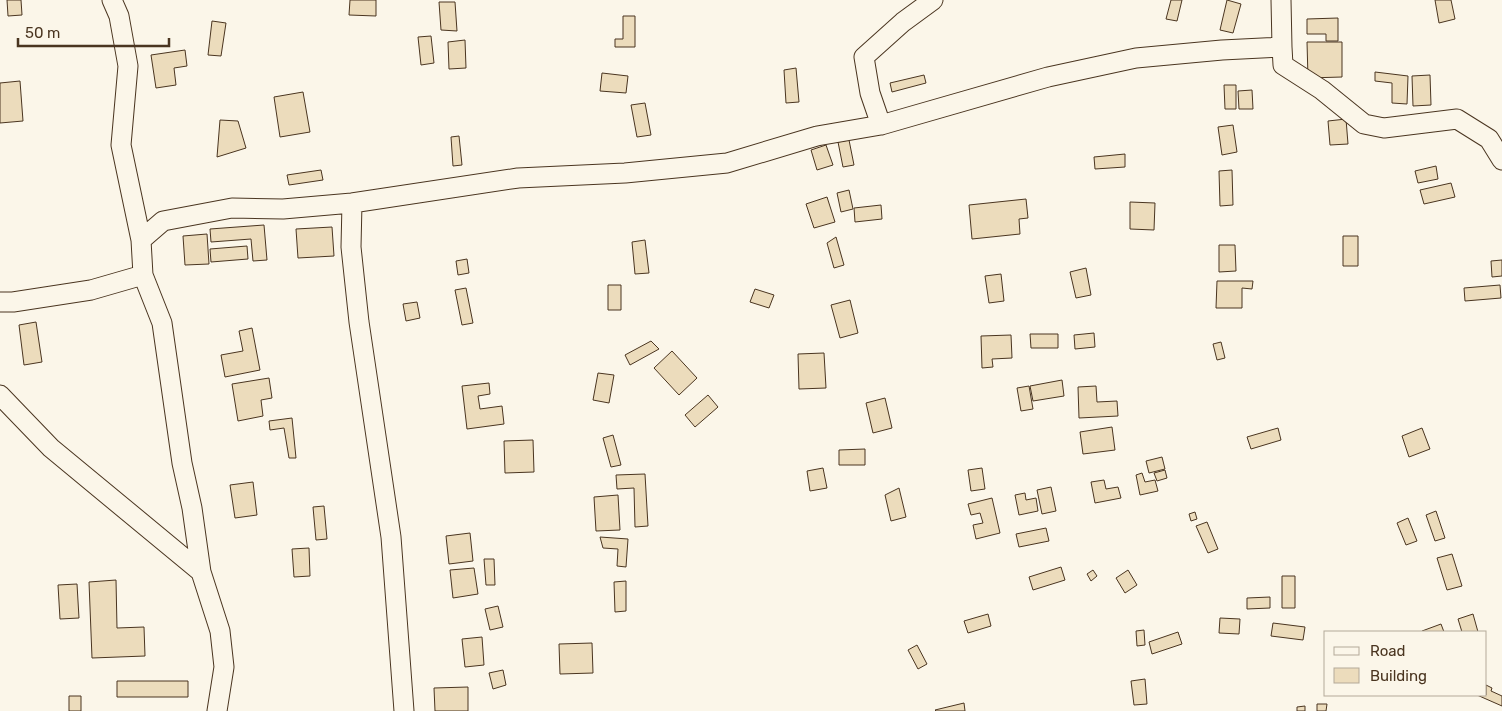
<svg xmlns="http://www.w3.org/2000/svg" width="1502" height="711" viewBox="0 0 1502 711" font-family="Rubik,sans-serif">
<rect width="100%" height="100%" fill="#fbf6e9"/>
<path fill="#ecdcbc" stroke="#4a3520" d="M7,0H21L22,15L8,16Z
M350,0H376V16L349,15Z
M1171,0H1182L1177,21L1166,19Z
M1227,0L1241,4L1233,33L1220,30Z
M1435,0H1451L1455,19L1439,23Z
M439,2H455L457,31L441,30Z
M623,16H635V47H615V39H623Z
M1338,18V41H1326V34H1307V19Z
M212,21L226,23L221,56L208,55Z
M431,36L434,63L421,65L418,37Z
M465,40L466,68L449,69L448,42Z
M1307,42H1342V77L1308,78Z
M185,50L187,66L174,68L176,85L156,88L151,55Z
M796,68L799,102L786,103L784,70Z
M1375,72L1408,76L1407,104L1392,103V83L1375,81Z
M602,73L628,76L626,93L600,91Z
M924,75L926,83L892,92L890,83Z
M1430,75L1431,105L1413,106L1412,76Z
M20,81L23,121L0,123V83Z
M1224,85H1236V109H1225Z
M1252,90L1253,109H1239L1238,91Z
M303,92L310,132L280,137L274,97Z
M645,103L651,135L637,137L631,105Z
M1346,119L1348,144L1330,145L1328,121Z
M220,120L238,121L246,148L217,157Z
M1233,125L1237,152L1222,155L1218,127Z
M459,136L462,165L453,166L451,137Z
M849,140L854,165L843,167L838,142Z
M826,145L833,165L817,170L811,150Z
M1125,154V167L1095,169L1094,157Z
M1436,166L1438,179L1418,183L1415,171Z
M321,170L323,180L289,185L287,175Z
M1232,170L1233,205L1220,206L1219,171Z
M1451,183L1455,197L1424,204L1420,190Z
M849,190L853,209L841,212L837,193Z
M827,197L835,222L814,228L806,204Z
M1026,199L1028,218L1019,219L1020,234L972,239L969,205Z
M1130,202L1155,203L1154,230L1130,229Z
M881,205L882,219L855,222L854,208Z
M264,225L267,260L253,261L251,239L211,242L210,229Z
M332,227L334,256L298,258L296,229Z
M207,234L209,264L185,265L183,236Z
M1343,236H1358V266H1343Z
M836,237L844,265L834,268L827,243Z
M645,240L649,273L635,274L632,242Z
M1219,245H1235L1236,271L1219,272Z
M247,246L248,259L211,262L210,249Z
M467,259L469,273L458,275L456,261Z
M1502,260V276L1492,277L1491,261Z
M1086,268L1091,295L1076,298L1070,272Z
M1001,274L1004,301L989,303L985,276Z
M1217,281H1253L1252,289L1242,288V308H1216Z
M608,285H621V310H608Z
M1500,285L1501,298L1465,301L1464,288Z
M466,288L473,323L462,325L455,290Z
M755,289L774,295L769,308L750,302Z
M850,300L858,333L840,338L831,305Z
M417,302L420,318L406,321L403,304Z
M36,322L42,362L24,365L19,325Z
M252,328L260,370L225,377L221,355L243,351L239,331Z
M1094,333L1095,347L1075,349L1074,335Z
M1030,334H1058V348H1031Z
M1011,335L1012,358L992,359L993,367L982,368L981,336Z
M651,341L659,349L630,365L625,355Z
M1221,342L1225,358L1217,360L1213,344Z
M672,351L697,378L679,395L654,368Z
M824,353L826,388L799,389L798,354Z
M598,373L614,375L609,403L593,400Z
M269,378L272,398L261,400L263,416L238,421L232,384Z
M1062,380L1064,396L1033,401L1030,386Z
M489,383L490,394L478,396L480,409L502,406L504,424L467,429L462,386Z
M1029,386L1033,409L1021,411L1017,388Z
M1096,386L1097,402L1117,401L1118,416L1079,418L1078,387Z
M708,395L718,407L695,427L685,415Z
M885,398L892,428L873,433L866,403Z
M292,418L296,458H289L284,428L270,430L269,421Z
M1112,427L1115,450L1083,454L1080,432Z
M1278,428L1281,440L1251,449L1247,437Z
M1422,428L1430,449L1409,457L1402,436Z
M613,435L621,465L611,467L603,438Z
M533,440L534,472L505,473L504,441Z
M865,449V465H839V450Z
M1162,457L1165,469L1149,473L1146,461Z
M823,468L827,488L810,491L807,471Z
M982,468L985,489L971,491L968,470Z
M1165,470L1167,478L1157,481L1154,473Z
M1142,473L1145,482L1155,480L1158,491L1140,495L1136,475Z
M645,474L648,526L635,527L634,488L617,489L616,475Z
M1104,480L1106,489L1118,487L1121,498L1095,503L1091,482Z
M253,482L257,515L235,518L230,485Z
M1051,487L1056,511L1042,514L1037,490Z
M899,488L906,517L891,521L885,495Z
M1025,493L1026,500L1036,498L1038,511L1019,515L1015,495Z
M618,495L620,530L596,531L594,497Z
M992,498L1000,533L976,539L973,525L983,523L980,513L971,515L968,504Z
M324,506L327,539L316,540L313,507Z
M1436,511L1445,538L1435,541L1426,515Z
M1195,512L1197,519L1191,521L1189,514Z
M1408,518L1417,541L1406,545L1397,523Z
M1207,522L1218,549L1208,553L1196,526Z
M1046,528L1049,541L1019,547L1016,534Z
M470,533L473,561L449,564L446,536Z
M600,537L628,539L626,567L617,566L618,549L603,548Z
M309,548L310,576L294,577L292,549Z
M1452,554L1462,586L1447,590L1437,558Z
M484,559H494L495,585H486Z
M1061,567L1065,580L1033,590L1029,577Z
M474,568L478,594L453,598L450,570Z
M1093,570L1097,576L1091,581L1087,574Z
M1128,570L1137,585L1125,593L1116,578Z
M1282,576H1295V608H1282Z
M116,580L117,628L144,627L145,656L92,658L89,582Z
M626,581V611L615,612L614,582Z
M77,584L79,618L60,619L58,585Z
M1270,597V608L1247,609V598Z
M498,606L503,627L490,630L485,609Z
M988,614L991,626L968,633L964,621Z
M1473,614L1478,632H1462L1458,619Z
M1220,618L1240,619L1239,634L1219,633Z
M1273,623L1305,627L1303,640L1271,636Z
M1441,624L1444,632H1422V631Z
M1144,630L1145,645L1137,646L1136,631Z
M1178,632L1182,644L1152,654L1149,642Z
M482,637L484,665L465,667L462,639Z
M592,643L593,673L560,674L559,644Z
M917,645L927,664L918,669L908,650Z
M503,670L506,685L493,689L489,673Z
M1145,679L1147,704L1134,705L1131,681Z
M117,681H188V697H117Z
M1486,685L1492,688L1491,691L1502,696V706L1477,695H1486Z
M468,687V711H435L434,688Z
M69,696H81V711H69Z
M964,703L965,711H936L935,710Z
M1317,704H1327L1326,711H1317Z
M1305,706V711H1297V707Z"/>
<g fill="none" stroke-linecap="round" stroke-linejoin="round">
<defs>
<path id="street" d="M112,0L119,16L128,66L121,145L141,240L143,275L162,323L182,463L192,508L201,572L220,631L224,667L217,711
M1281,0L1282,47
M881,125L870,93L864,57L903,22L933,0
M352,203L351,247L359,322L391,537L404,711
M141,240L163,221L232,208L283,209L352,203L518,178L625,173L727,163L817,136L881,125L1048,77L1136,58L1222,50L1282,47L1283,65L1322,90L1364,124L1384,128L1457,119L1489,139L1502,160
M0,302H13L91,290L143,275
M0,395L51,448L201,572"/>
</defs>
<use href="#street" stroke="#4a3520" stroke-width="21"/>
<use href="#street" stroke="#fbf6e9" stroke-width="19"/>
</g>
<rect x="1324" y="631" width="162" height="65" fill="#fbf6e9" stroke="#b4a999"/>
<rect x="1334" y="647" width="25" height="8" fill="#fbf6e9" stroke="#b4a999"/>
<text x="1370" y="656" font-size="15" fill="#4a3520">Road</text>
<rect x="1334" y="668" width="25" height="15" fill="#ecdcbc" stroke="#b4a999"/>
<text x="1370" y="681" font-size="15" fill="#4a3520">Building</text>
<path d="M18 38v8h151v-8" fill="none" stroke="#4a3520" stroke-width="2.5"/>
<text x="25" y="38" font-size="15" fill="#4a3520" stroke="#fbf6e9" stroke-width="4" paint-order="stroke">50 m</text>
</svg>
